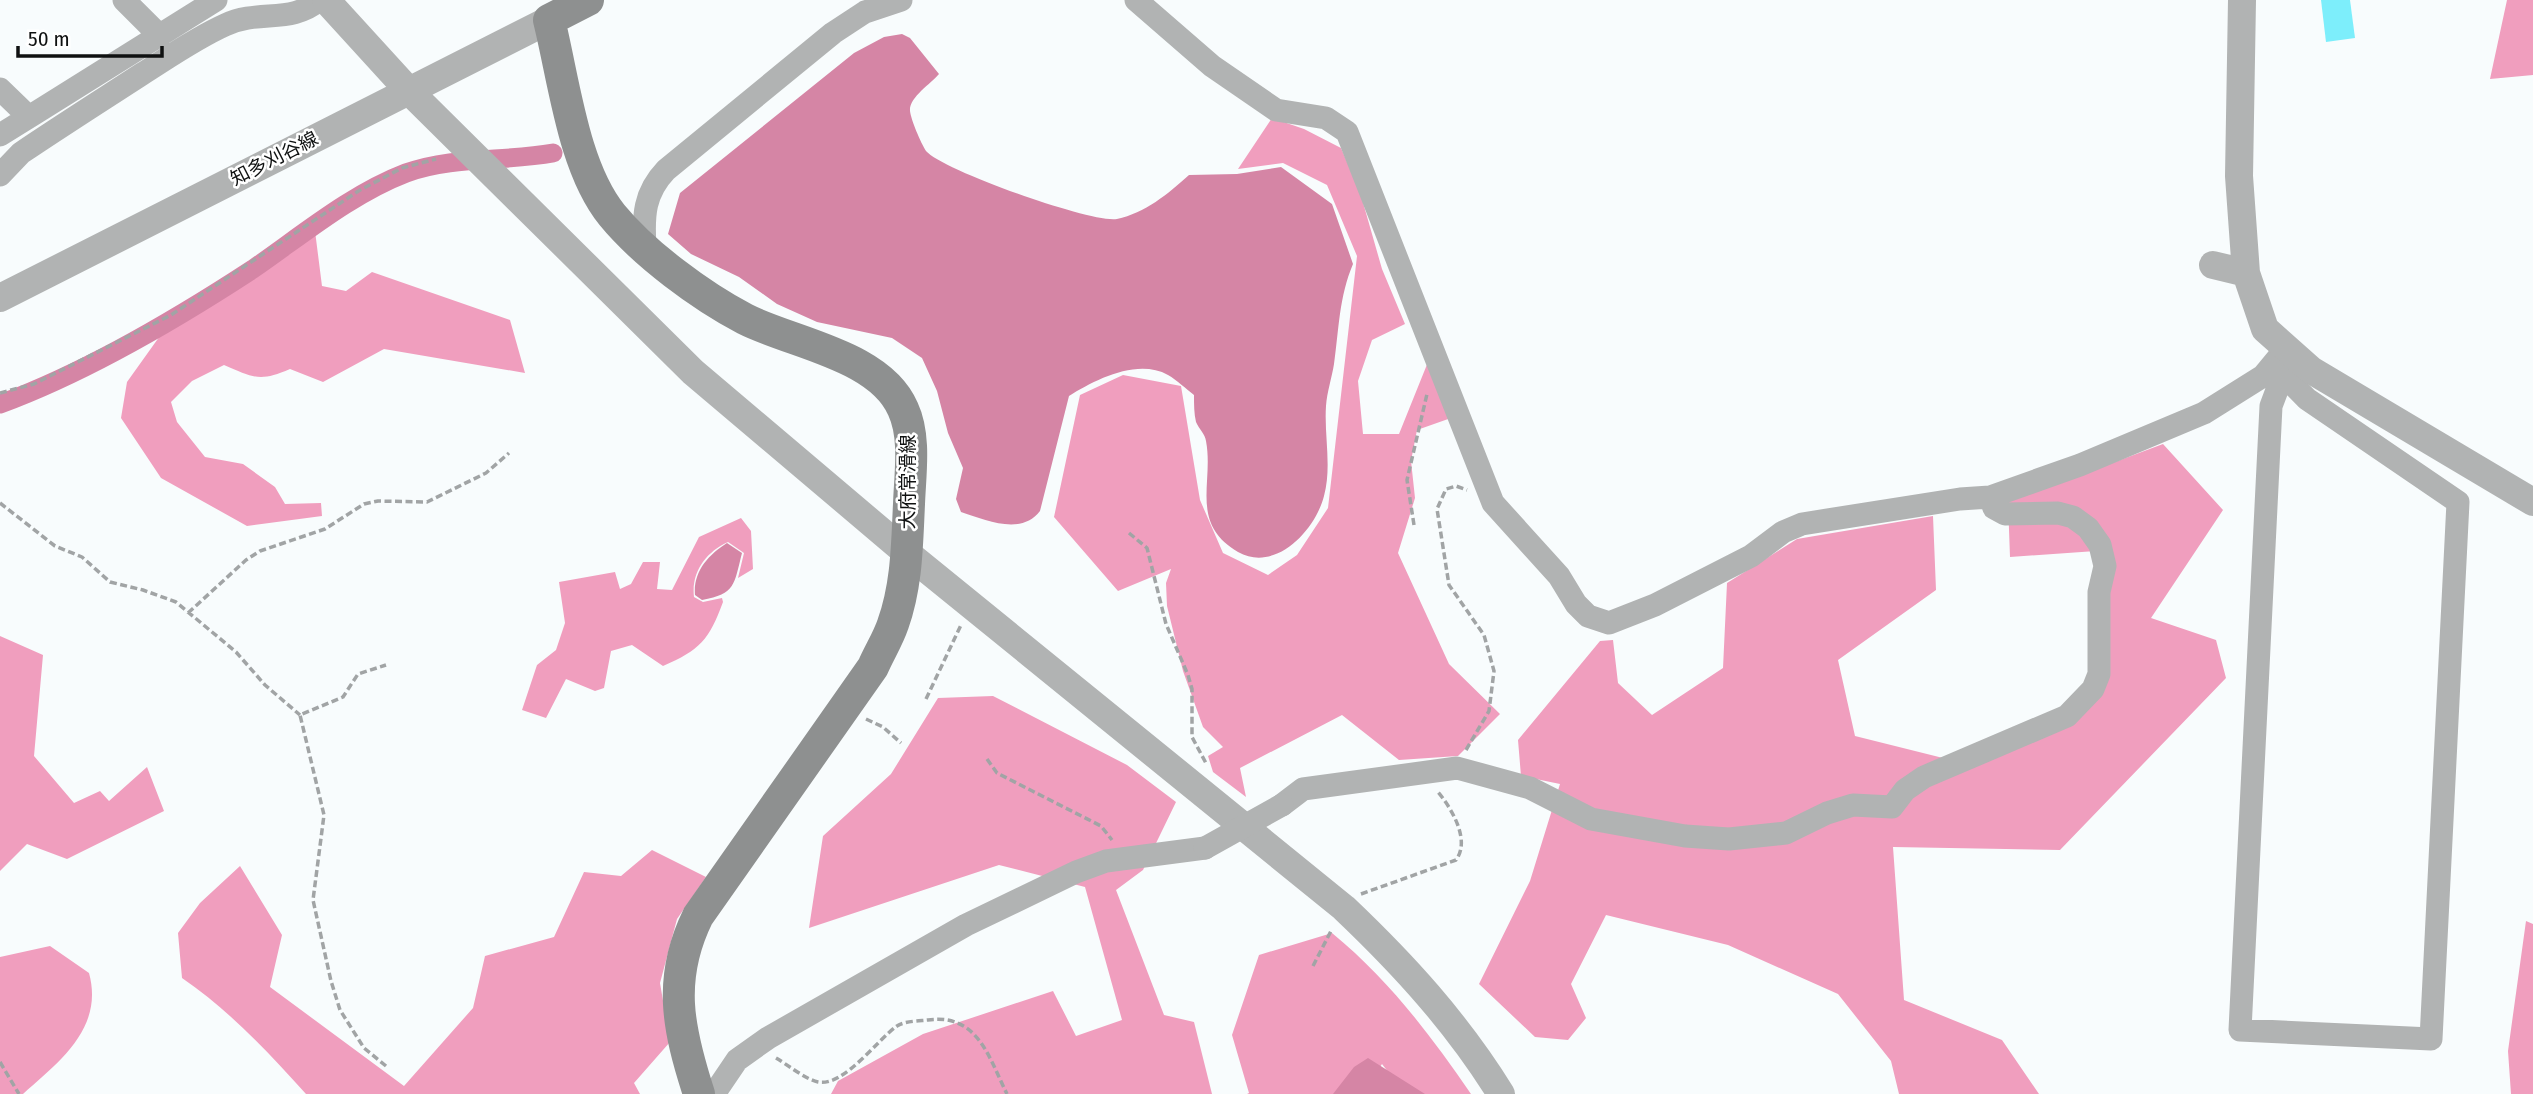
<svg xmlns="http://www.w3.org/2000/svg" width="2533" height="1094" viewBox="0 0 2533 1094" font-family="'Fira Sans Condensed','Noto Sans JP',sans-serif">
<rect width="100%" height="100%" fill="#f8fcfd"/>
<path fill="#f09ebe" d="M2507,0H2533V75L2490,79Z
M1272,118L1304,129L1341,148L1360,192L1382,269L1405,324L1372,340L1358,381L1363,434H1399L1428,362L1451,418L1417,430L1411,461L1415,498L1398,553L1449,664L1500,714L1458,756L1399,760L1342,715L1240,768L1246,797L1213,772L1208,756L1223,747L1203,727L1183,671L1167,606L1166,583L1171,569L1118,591L1054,517L1080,395L1123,375L1181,386L1200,500L1223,553L1268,575L1297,555L1328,508L1357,256L1327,185L1283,163L1238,169Z
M315,231L322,286L346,291L372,272L510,320L525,373L384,349L323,382L290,369C260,382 254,378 224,365L192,381L171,402L177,422L205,457L243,464L275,487L285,504L321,503L322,516L247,526L161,478L121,418L127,382L167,326Z
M2163,444L2223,510L2151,618L2216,640L2226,678L2060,850L1893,847L1904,1000L2002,1040L2039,1094H1899L1891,1061L1838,994L1728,945L1606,915L1571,984L1586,1018L1568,1040L1535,1037L1479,984L1530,881L1560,784L1521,776L1518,740L1600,641L1613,640L1618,683L1652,715L1723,668L1727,583L1797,539L1933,516L1936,590L1838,660L1855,736L1971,765L2083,714L2110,550L2010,557L2008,502Z
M741,518L751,531L753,569L738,578L744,553L728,542C706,552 691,572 694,597L703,602L722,598L723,602C709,640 700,650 663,666L632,645L611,651L604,688L595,691L566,679L546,718L522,710L537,665L556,650L565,623L559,582L615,572L620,589L631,584L643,562H660L657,589L672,590L699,537Z
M0,636L43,655L34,756L74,803L100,791L109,801L147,767L164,811L67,859L27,844L0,871Z
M993,696L1127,765L1176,802L1143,870L1116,890L1164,1015L1194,1022L1212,1094H831L838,1081L923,1034L1053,991L1076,1036L1122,1020L1085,887L999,865L809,928L823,836L891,774L938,698Z
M652,850L706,877L677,919L660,983L670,1042L634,1083L640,1094H306C267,1051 230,1011 182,978L178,933L200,903L240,866L282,935L270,987L404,1086L473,1008L485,956L554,937L584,872L621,876Z
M2526,921L2533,924V1094H2511L2508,1051Z
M1332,933C1389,980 1429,1033 1471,1094H1405L1382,1064L1362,1094H1247L1249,1093L1232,1035L1259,955Z
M50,946L89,973C104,1028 60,1061 23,1094H0V957Z"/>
<path fill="#d585a5" d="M902,34L910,38L939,74C931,84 909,97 910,111C911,120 921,143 926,151C942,170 1093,224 1117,219C1145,213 1168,194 1189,175L1237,174L1281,167L1332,204L1353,264C1339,297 1339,329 1334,364C1332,377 1327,392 1326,406C1324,435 1332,467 1324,496C1315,531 1275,573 1238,552C1189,523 1214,483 1206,441C1205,434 1199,429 1196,422C1194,414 1194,404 1194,395C1186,389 1177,380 1168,375C1137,358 1095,380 1069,396L1040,511C1021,536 986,520 961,512L956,499L963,468L948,433L937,391L922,358L892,338L817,322L777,304L739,277L691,254L668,234L680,193L854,53L884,37Z
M727,543L742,553C734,584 736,594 702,600L695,595C693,572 708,555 727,543Z
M1368,1058L1425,1094H1333L1354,1067Z"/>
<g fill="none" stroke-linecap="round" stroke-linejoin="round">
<path stroke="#d585a5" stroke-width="19" d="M0,404C87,372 175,320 253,269C301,236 351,194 406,173C453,156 504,162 553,153"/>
</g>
<path fill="#7deefb" d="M2321,0H2350L2355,38L2326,42Z"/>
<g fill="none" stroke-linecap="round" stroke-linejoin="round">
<path stroke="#a1a4a5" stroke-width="3.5" stroke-dasharray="7 3.5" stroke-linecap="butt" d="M0,393L34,384L171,315L360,190L402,168L436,159
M0,503L55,546L82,557L110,582L143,590L176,602L236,652L265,685L300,715
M1414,525L1407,480L1427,394
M1129,533L1147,548L1166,624L1188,675L1192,689V737L1207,765
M188,613L246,560L260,551L325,529L364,504L378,501L427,502L486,473L509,453
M926,699L961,625
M866,719L883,727L901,743
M1466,750L1489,711L1494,671L1484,635L1449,585L1437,509L1446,489L1456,486L1467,490
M987,759L997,773L1101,826L1112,840
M1361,894L1456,860C1471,840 1451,807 1437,791
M1313,966L1332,929
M776,1058C788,1065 805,1079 818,1082C844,1087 878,1039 897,1026C905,1021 918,1021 928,1020C978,1013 989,1058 1007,1094
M0,1062L19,1094
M386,1066L364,1048L340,1010L331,981L313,900L324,815L300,715L343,697L358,674L386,665"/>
<path stroke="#b1b3b3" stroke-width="23" d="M124,0L160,36
M1136,0L1212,66L1276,110L1326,118L1347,132L1493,503L1559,576L1576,604L1588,616L1609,623L1655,605L1751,556L1783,532L1802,524L1960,499L1990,497L2080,465L2204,413L2263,376L2282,353
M0,89L29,117L216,0
M0,135L29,117
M0,175L21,153C61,126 102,100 142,74C169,57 196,38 225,25C259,9 292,24 319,0
M645,246C643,216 644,193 666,170L833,33L865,12L901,0
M2273,364L2307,399L2458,502L2431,1039L2240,1030L2271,406L2283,374
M1282,805L1303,789L1457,768L1530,788L1591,819L1685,836L1729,839L1786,833L1827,813L1853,805L1892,807L1905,790L1924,777L2067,716L2093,689L2099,674V592L2105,566L2100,545L2088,528L2073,517L2058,513L2005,514L1994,508L1990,497
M714,1094L737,1060L768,1038L966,925L1076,872L1106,861L1205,848"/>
<path stroke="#b1b3b3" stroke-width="28" d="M326,0L409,91L693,372L908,554L1344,908C1404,965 1457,1023 1501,1094
M2242,0L2239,176L2246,273L2265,329L2311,370L2533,502
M2213,265L2246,273
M0,298L549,20"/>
<path stroke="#8e9090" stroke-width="32" d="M588,0L549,20C564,80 573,167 612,215C644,254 701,296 745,319C792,343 880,355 903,409C916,437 910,474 909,504C907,544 907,585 893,624C888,639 879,653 873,667L698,916C667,979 678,1029 699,1094"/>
<path stroke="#b1b3b3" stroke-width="23" d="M1205,848L1282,805"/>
</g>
<g text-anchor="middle" stroke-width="5" stroke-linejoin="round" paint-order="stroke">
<g font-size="19" fill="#0f1111" stroke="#fff">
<text transform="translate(274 158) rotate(-27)" y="7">知多刈谷線</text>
<text transform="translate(907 482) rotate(-90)" y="7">大府常滑線</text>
</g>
</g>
<path d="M18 46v10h144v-10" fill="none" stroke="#0f1111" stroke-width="3.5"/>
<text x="28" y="46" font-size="21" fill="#0f1111" stroke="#ffffff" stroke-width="5" paint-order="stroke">50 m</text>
</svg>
